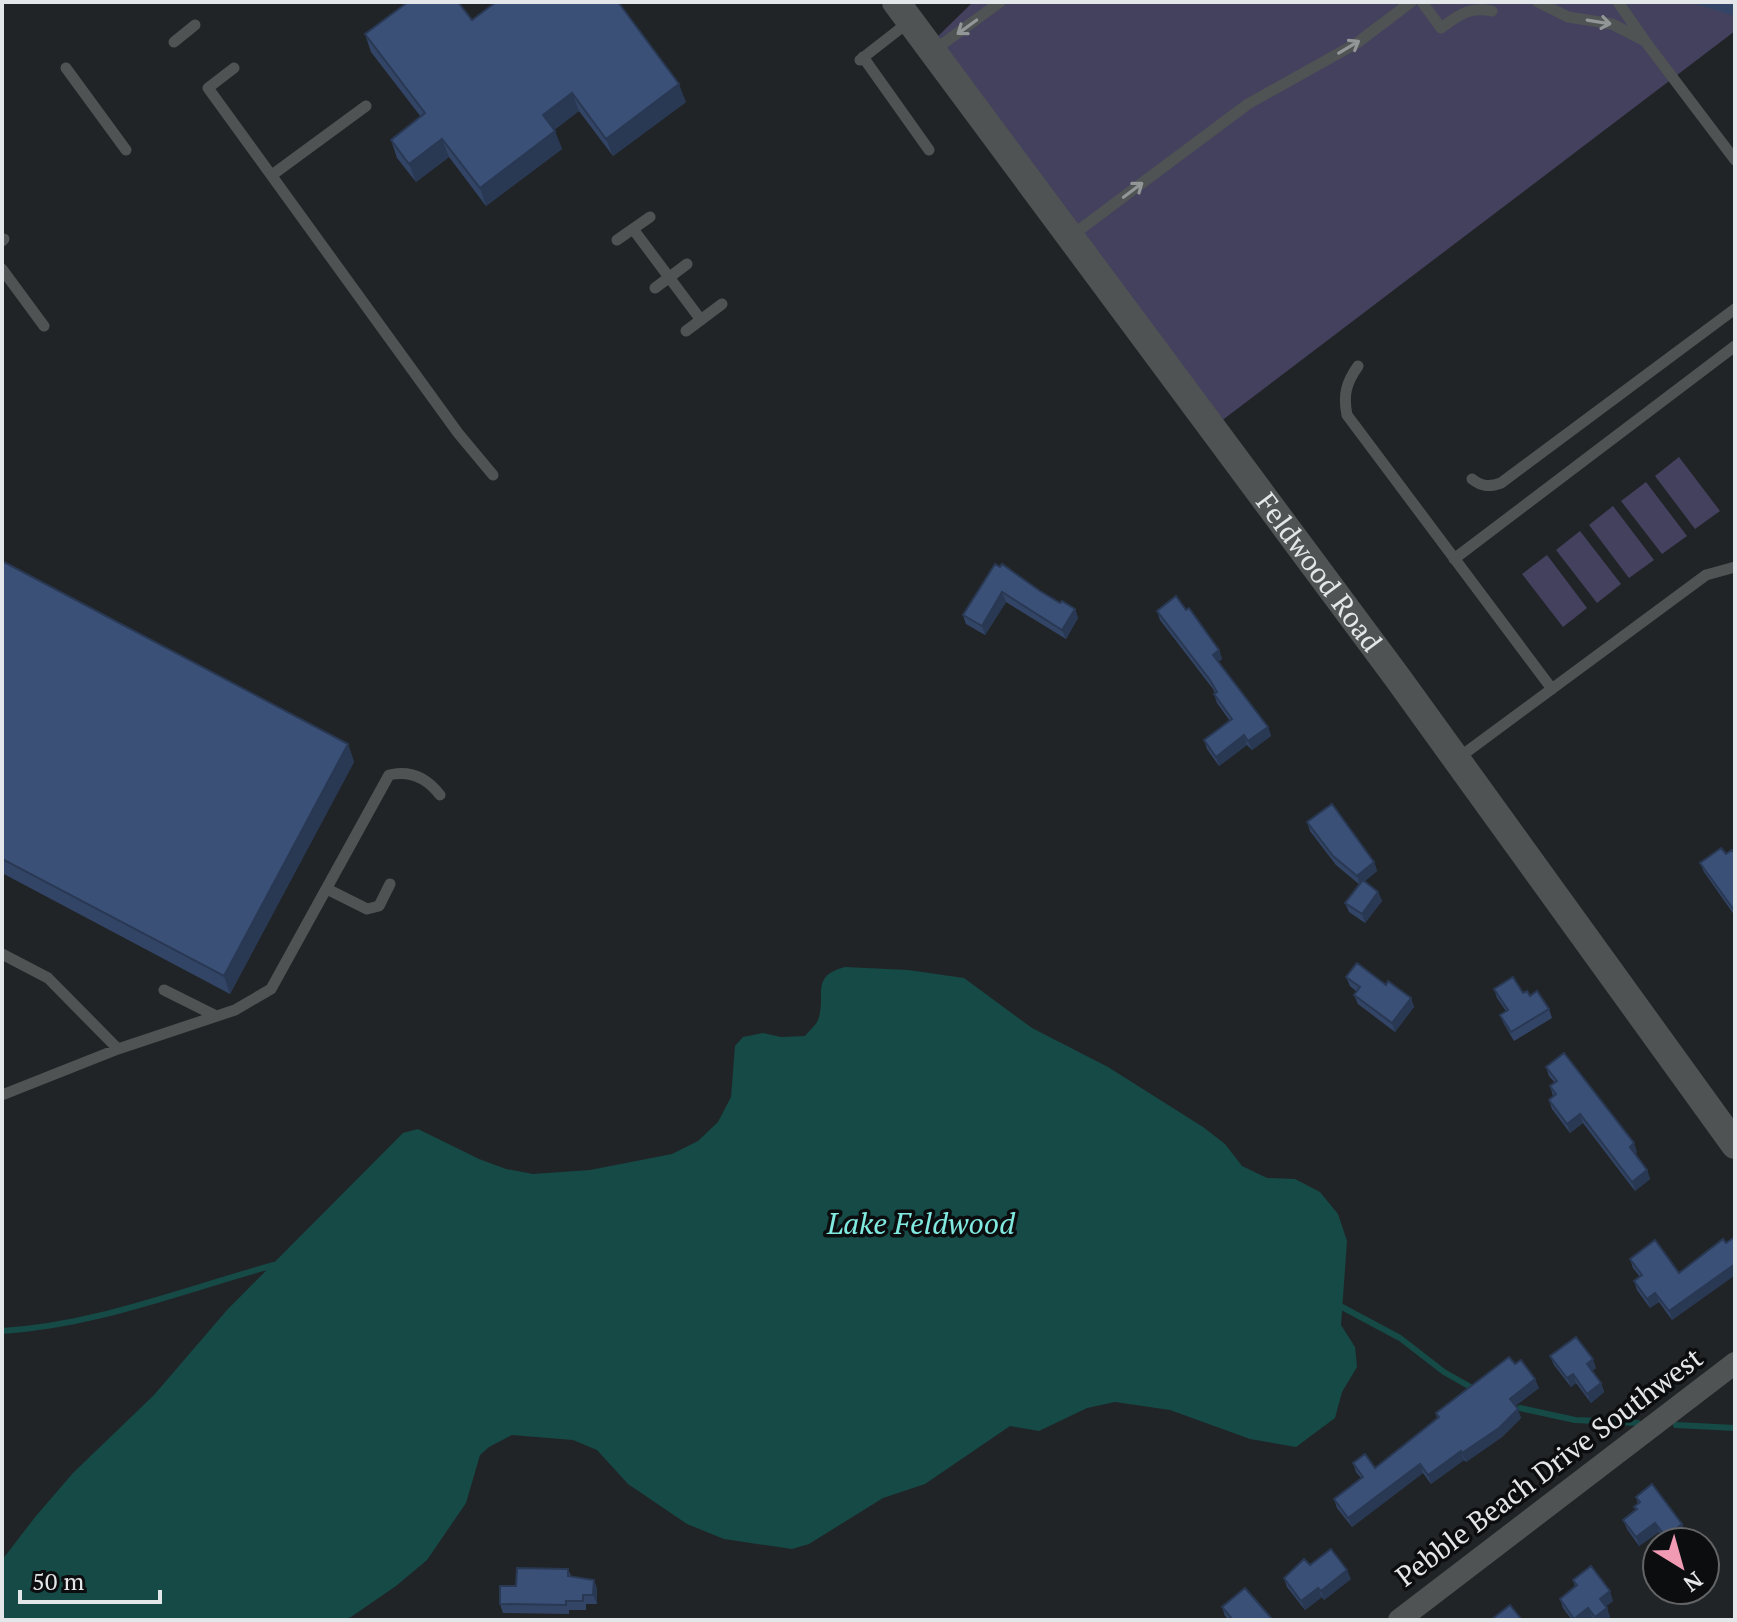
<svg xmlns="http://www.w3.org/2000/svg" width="1737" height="1622" viewBox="0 0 1737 1622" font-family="'PT Serif',serif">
<rect width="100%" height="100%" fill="#212427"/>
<path fill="#43415e" d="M973,2H1735V31L1212,428L933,41Z
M1679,457L1720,511L1695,529L1655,476Z
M1646,482L1687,536L1662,554L1621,501Z
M1613,506L1654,560L1629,578L1589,525Z
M1580,531L1621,584L1597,603L1556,550Z
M1547,555L1587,608L1563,627L1522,574Z"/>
<path fill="#154a46" d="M845,967L908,970L964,978L1032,1028L1108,1067L1203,1127L1225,1144L1242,1166L1267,1178L1295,1179L1320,1192L1338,1214L1347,1241L1341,1325L1355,1347L1357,1367L1342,1392L1335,1418L1296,1447L1250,1439L1170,1410L1115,1402L1087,1408L1039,1431L1010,1426L925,1484L883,1498L809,1544L792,1549L724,1539L687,1524L628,1484L597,1450L573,1440L512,1435L489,1447L480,1455L466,1503L427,1560L396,1586L351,1617L341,1620H2V1560L36,1516L73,1473L154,1395L227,1310L403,1133L418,1129L479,1159L506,1169L533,1174L590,1170L672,1154L698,1141L718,1122L731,1097L735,1046L743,1037L763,1033L781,1037L805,1036C809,1031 816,1025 818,1020C827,996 809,976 845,967Z"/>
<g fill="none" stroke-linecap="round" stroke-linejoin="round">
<path stroke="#154a46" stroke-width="6" d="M1342,1307L1400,1338L1444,1372L1474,1389
M2,1331C97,1325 183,1290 274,1265
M1520,1408L1575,1420L1638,1423
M1676,1425L1735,1428"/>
<path stroke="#505353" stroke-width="11" d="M1422,2L1441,28C1459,15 1469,6 1492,11
M1538,2L1568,17L1612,24L1645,41L1618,2
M1645,41L1735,160
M174,42L195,25
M933,51L1000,2
M863,57L929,150
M860,60L910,21
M66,68L126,150
M234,68L208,88L458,433L493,475
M272,175L366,106
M633,229L701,320
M1071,236L1248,104L1357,43L1411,2
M617,240L650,217
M2,241L4,239
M2,269L44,326
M655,288L687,264
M686,331L722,304
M1358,366C1346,383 1343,395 1347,415L1552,689
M1472,479C1482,487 1490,487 1501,483L1735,309
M1454,559L1735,346
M1457,759L1706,575L1735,567
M327,889L367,909L379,906L390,884
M2,954L48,978L118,1049
M164,990L216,1016
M2,1095L118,1049L235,1010L271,989L389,775C410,770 427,778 440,795"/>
<path stroke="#505353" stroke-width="22" d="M1399,1620L1735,1363"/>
<path stroke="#505353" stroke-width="28" id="s1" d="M896,2L1397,677L1735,1145"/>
</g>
<path fill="#334566" d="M1695,2H1735V16L1696,4Z
M472,20L686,102L613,156L579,111L554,130L562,149L486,206L449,157L416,182L397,158L391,140L421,117L371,52L365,34Z
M2,561L348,744L354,762L230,994L2,873Z
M995,564L1060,603L1075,609L1078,618L1066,639L1006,602L985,635L966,624L963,615Z
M1157,611L1219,650L1222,659L1218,662L1268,727L1271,736L1252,750L1247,745L1219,766L1207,749L1204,740L1230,721L1217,703L1214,694L1215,693L1213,689L1160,620Z
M1307,822L1374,862L1377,871L1365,881L1378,892L1382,901L1365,923L1349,912L1345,903L1360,885L1336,865L1310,831Z
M1726,854H1735V916L1704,872L1700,863Z
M1346,977L1386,985L1411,998L1414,1007L1395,1032L1358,1004L1354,995L1357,992L1350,986Z
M1494,989L1523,993L1530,996L1549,1009L1552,1018L1514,1041L1504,1024L1500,1015L1506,1011L1497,998Z
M1546,1067L1637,1152L1635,1154L1647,1170L1650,1179L1635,1191L1583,1123L1570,1133L1552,1109L1549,1100L1553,1096L1550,1086L1555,1083L1549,1076Z
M1735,1237V1275L1672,1320L1659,1302L1650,1308L1637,1290L1634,1281L1640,1277L1633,1268L1630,1259L1679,1273Z
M1550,1356L1596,1368L1592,1371L1601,1383L1604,1392L1591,1403L1576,1383L1571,1387L1554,1365Z
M1515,1364L1539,1388L1515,1406L1521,1418L1502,1437L1466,1462L1464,1460L1431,1484L1423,1473L1352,1527L1337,1508L1334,1499L1361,1478L1356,1472L1353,1463L1375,1468L1437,1418L1436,1413Z
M1636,1497L1682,1524L1686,1533L1674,1542H1666L1659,1532L1639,1546L1627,1529L1623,1520L1636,1510L1634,1507L1638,1504Z
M1310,1565L1351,1579L1324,1600L1322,1597L1305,1610L1287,1587L1284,1578Z
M568,1569L571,1576L594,1580L597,1589V1604H586V1610H569V1614L503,1613L500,1604L516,1586Z
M1573,1580L1613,1601L1606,1606L1610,1617L1606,1620H1594L1592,1617L1588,1620H1572L1563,1608L1560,1599L1575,1586Z
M1222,1607L1273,1620H1229L1225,1616Z"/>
<path fill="#293853" d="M679,84L686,102L613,156L606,139Z
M572,93L579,111L550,133L543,115Z
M555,131L562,149L486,206L480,188Z
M442,139L449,157L416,182L409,164Z
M1002,592L1006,602L985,635L982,626Z
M1075,609L1078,618L1066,639L1062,630Z
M1219,650L1222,659L1216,664L1213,655Z
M1268,727L1271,736L1252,750L1248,741Z
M1244,735L1247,745L1219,766L1216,757Z
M348,744L354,762L230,994L224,976Z
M1374,862L1377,871L1360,885L1357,876Z
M1378,892L1382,901L1365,923L1362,914Z
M1411,998L1414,1007L1395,1032L1392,1023Z
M1580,1114L1583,1123L1570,1133L1567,1124Z
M1634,1143L1637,1152L1633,1156L1630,1147Z
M1647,1170L1650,1179L1635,1191L1632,1182Z
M1735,1264V1275L1672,1320L1669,1311Z
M1655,1293L1659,1302L1650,1308L1647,1299Z
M1593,1359L1596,1368L1590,1373L1587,1364Z
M1573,1374L1576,1383L1571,1387L1567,1378Z
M1535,1379L1539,1388L1513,1408L1510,1399Z
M1601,1383L1604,1392L1591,1403L1587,1394Z
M1518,1409L1521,1418L1502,1437L1466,1462L1462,1453Z
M1461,1451L1464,1460L1431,1484L1428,1475Z
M1420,1464L1423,1473L1352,1527L1348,1518Z
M1655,1523L1659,1532L1639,1546L1636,1537Z
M1682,1524L1686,1533L1674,1542H1668L1666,1537Z
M1347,1570L1351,1579L1324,1600L1321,1591Z
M594,1580L597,1589V1604L593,1595Z
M1318,1588L1322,1597L1305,1610L1301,1601Z
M1610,1591L1613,1601L1604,1608L1600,1599Z
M1588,1608L1592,1617L1588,1620H1575L1574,1619Z
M1607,1608L1610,1617L1606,1620H1596L1595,1617Z"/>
<path fill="#3b5077" stroke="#293853" stroke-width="2" d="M408,2H458L472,20L496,2H618L679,84L606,139L572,93L543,115L555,131L480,188L442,139L409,164L391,140L425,113L365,34Z
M2,561L348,744L224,976L2,859Z
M995,564L1000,567L1002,564L1040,591L1060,603L1062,601L1075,609L1062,630L1002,592L982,626L963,615Z
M1176,596L1186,610L1189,608L1219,650L1213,655L1268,727L1248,741L1244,735L1216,757L1204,740L1232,719L1214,694L1217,692L1210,680L1157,611Z
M1332,804L1374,862L1357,876L1333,856L1307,822Z
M1721,848L1726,854L1732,850L1735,854L1734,910L1700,863Z
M1363,880L1378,892L1362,914L1345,903Z
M1357,963L1386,985L1388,981L1411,998L1392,1023L1354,995L1360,987L1346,977Z
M1513,977L1523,993L1527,991L1530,996L1537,991L1549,1009L1511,1032L1500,1015L1508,1010L1494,989Z
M1564,1053L1634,1143L1630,1147L1647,1170L1632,1182L1580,1114L1567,1124L1549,1100L1556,1094L1550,1086L1557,1081L1546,1067Z
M1735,1237V1264L1669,1311L1655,1293L1647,1299L1634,1281L1642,1275L1630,1259L1655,1240L1679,1273L1723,1239L1726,1243Z
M1576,1337L1593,1359L1587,1364L1601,1383L1587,1394L1573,1374L1567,1378L1550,1356Z
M1509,1357L1515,1364L1521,1360L1535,1379L1510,1399L1518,1409L1499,1428L1462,1453L1461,1451L1428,1475L1420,1464L1348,1518L1334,1499L1363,1477L1353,1463L1365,1454L1375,1468L1439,1417L1436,1413Z
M1652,1484L1682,1524L1666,1537L1655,1523L1636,1537L1623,1520L1637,1509L1634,1507L1640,1502L1636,1497Z
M1331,1549L1347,1570L1321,1591L1318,1588L1301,1601L1284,1578L1304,1559L1310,1565Z
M1591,1566L1610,1591L1600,1599L1607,1608L1595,1617L1588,1608L1574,1619L1560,1599L1577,1585L1573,1580Z
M517,1568L568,1569V1576L594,1580L593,1595H583V1601H566V1605L500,1604V1586H516Z
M1245,1588L1273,1620H1233L1222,1607Z
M1510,1605L1522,1620H1491Z"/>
<defs><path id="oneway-shaft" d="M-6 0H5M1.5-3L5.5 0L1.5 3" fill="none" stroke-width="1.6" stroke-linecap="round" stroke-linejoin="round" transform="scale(2)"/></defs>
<g stroke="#939696">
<use href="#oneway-shaft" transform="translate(1599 22) rotate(9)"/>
<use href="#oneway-shaft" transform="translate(967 27) rotate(144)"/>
<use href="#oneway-shaft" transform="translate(1349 47) rotate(-31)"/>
<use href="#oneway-shaft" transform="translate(1133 190) rotate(-37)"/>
</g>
<g text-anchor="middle" stroke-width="7" stroke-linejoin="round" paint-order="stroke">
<g font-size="28" fill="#e4e7e9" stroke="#0c0d0f">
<text dy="10" stroke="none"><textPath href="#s1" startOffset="710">Feldwood Road</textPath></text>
<text transform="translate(1549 1467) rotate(-37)" y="10">Pebble Beach Drive Southwest</text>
</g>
<g font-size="30" font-style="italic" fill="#80e9e0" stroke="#0c0d0f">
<text x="921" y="1234">Lake Feldwood</text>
</g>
</g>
<rect width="1737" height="1622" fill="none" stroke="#e4e7e9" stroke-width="8"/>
<g transform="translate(1681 1566) rotate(143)"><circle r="38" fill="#0c0d0f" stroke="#626466" stroke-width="2"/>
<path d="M0-6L14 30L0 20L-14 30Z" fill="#f19ab4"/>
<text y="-12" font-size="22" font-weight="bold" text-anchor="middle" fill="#e4e7e9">N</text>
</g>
<path d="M20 1590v12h140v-12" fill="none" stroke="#e4e7e9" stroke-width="4"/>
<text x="32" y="1590" font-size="24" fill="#e4e7e9" stroke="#0c0d0f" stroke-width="6" paint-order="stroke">50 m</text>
</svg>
